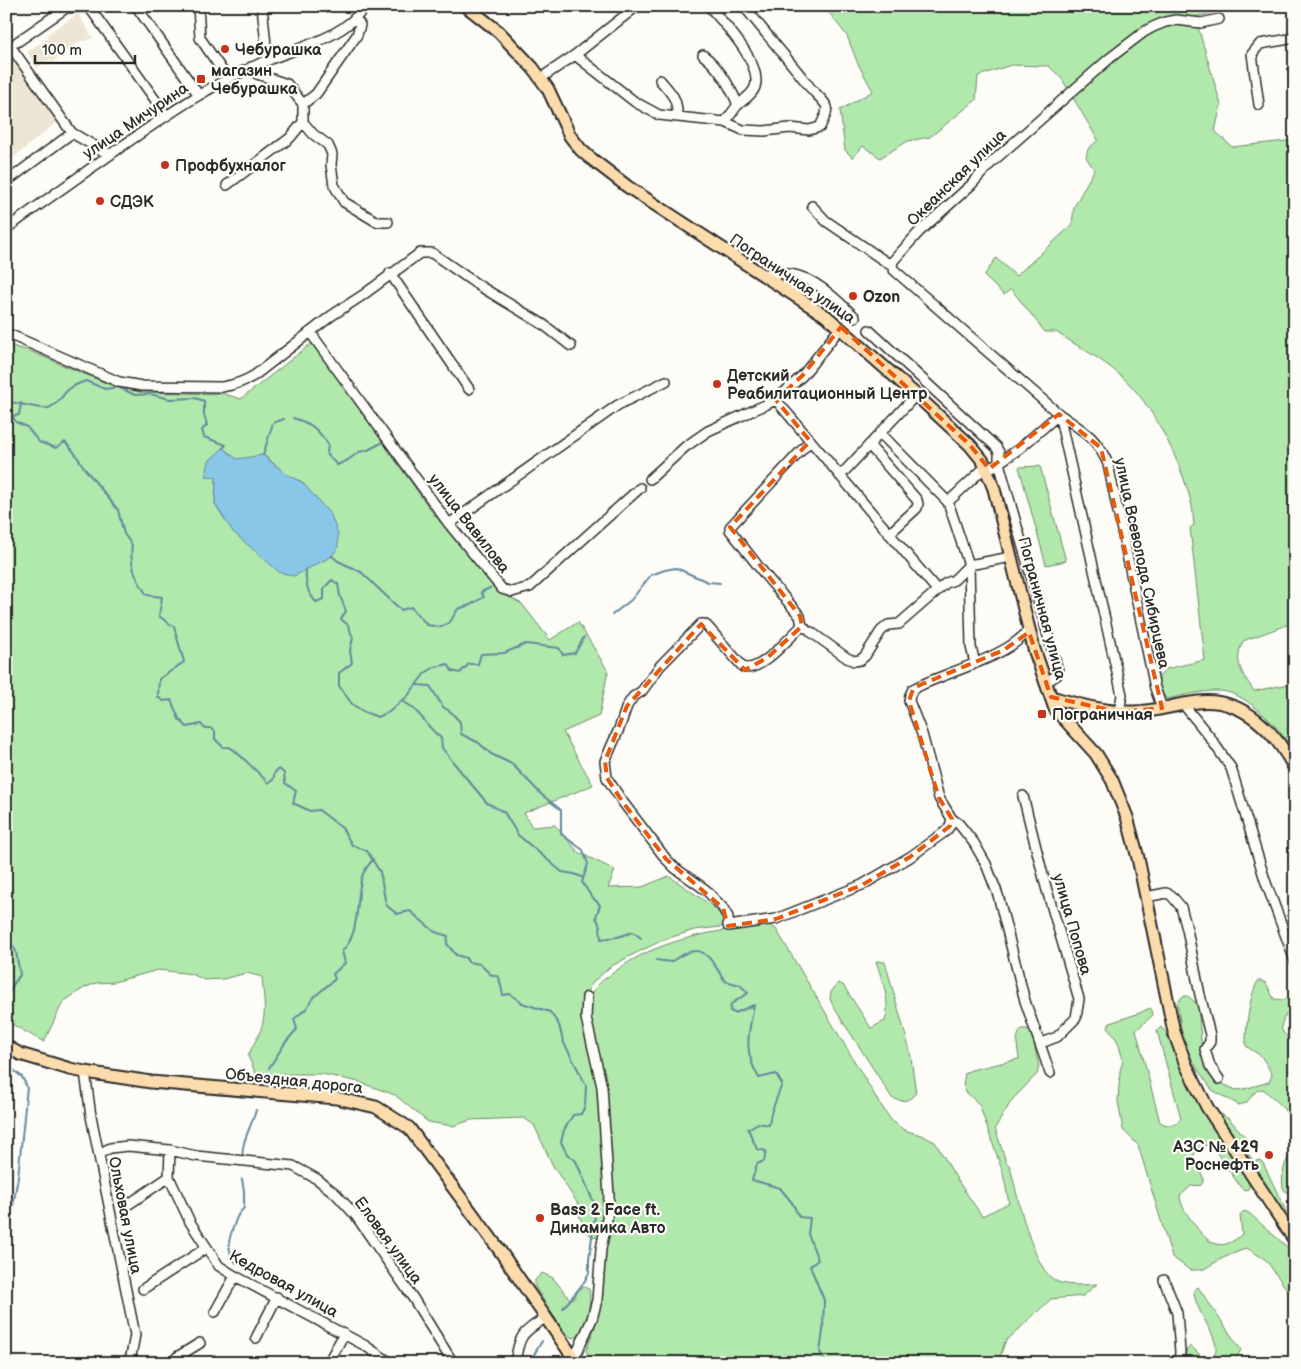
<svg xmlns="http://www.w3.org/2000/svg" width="1301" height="1369" viewBox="0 0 1301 1369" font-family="'Balsamiq Sans',sans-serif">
<rect width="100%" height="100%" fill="#fdfcf7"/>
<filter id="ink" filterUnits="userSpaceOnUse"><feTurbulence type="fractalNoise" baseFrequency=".02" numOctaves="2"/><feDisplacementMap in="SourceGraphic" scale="10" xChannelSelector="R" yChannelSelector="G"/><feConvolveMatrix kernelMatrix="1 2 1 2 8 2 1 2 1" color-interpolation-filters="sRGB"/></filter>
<g filter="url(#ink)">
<path fill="#eee6d4" d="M78,14L93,38L85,41H79L52,62L50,59L37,68L27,52L48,38L46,35Z
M6,58L14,60L58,121L6,164Z"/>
<path fill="#b1e8ac" stroke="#6e8a6c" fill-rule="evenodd" d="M824,6H1222L1215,12L1195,17L1221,105L1215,131L1232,147L1295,140V622L1243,641C1233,663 1242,673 1254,691L1295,683V754C1282,731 1254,699 1227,692C1211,688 1183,696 1166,699L1160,688L1158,678L1166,669L1205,660L1190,528L1194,525C1193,517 1193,509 1191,502C1181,462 1152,402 1120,375C1102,359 1077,346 1056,332H1045L1011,289L1004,295L984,276L996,258L1016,276L1072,225L1074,207L1094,170L1086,157L1088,149L1098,140L1062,79L1049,66L1011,65L978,76L976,100L930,137L908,141L880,158L863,146L853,158L845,150L840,110L873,91L858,64L847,36Z
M6,343L18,348L27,350L108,384L140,392L224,394L241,399L312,343L342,382L381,437L388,450L435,516L500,592L522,604L550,640L578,622L608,671L599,716L563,732L593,785L524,813L532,827L555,825L578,852L615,870L608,888L642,887L669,876L715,908L728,926L694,930L663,940L634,954L610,967L594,981L584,996L581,1012L599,1084L606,1191L601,1235L598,1238L590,1235L580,1218L578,1204L553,1166L534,1125L524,1118L471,1120L453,1126L428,1122L395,1095L359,1082L322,1074H256L248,1056C253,1045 261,1033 263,1022C266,1007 263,992 262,977L247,973L223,979L204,980L192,974L158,970L114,982L96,983L84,988L63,1002L44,1042L6,1021ZM264,455L286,474L302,482L332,556L294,576L215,504L216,477Z
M1040,466L1066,561L1046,565L1019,467Z
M768,924L776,929L878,1101L891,1120L904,1130L921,1135L935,1142L958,1181L982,1216L1009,1203L1003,1173L979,1104L966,1092L963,1085L965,1073L971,1070L1019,1059C1018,1049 1014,1037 1022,1029H1028L1032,1035L1039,1066L1037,1074L1012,1100L995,1128L1006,1162L1010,1166C1016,1190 1033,1274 1058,1282C1070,1286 1084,1285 1097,1284L1083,1296L1051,1299L1005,1342L1000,1357L1002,1363H592L586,1351L595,1326L601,1299L610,1179L588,1002C591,996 593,989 598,985C602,980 608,977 613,973C656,939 715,931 768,924Z
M876,961L885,962L910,1051L916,1093C908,1102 903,1102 892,1098L833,1006L830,999L831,992L838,983L843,985L871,1028L885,1021C891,1002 882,980 876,961Z
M1259,980L1266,983L1274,999L1283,1000L1294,997L1295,999C1287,1017 1269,1029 1295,1041V1127L1282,1106L1263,1089L1256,1091L1246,1103L1239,1105L1212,1090L1195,1065L1183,1040L1177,1003L1183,996H1188L1198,1005L1202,1051L1219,1082L1236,1090L1244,1089L1269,1082L1272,1075L1267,1065L1261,1056L1246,1046C1245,1032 1250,990 1259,980Z
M1150,1008L1152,1010L1153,1015L1136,1030L1160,1122C1168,1127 1176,1126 1181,1118L1157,1031L1161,1027C1175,1041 1178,1064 1187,1082C1206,1117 1228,1150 1249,1183V1188L1247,1190L1242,1189L1214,1149L1204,1145L1196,1150L1193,1157L1203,1177V1182L1201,1185L1191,1186L1180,1196C1181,1206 1186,1213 1192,1221C1206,1242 1220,1255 1242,1234L1240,1215L1244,1211L1249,1213L1295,1254V1301L1266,1260L1247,1248L1223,1258L1204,1269L1197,1270H1190L1172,1257L1138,1145L1123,1130L1118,1101L1120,1071L1123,1060L1118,1042L1108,1027L1110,1023L1137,1014Z
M1210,1107L1229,1119L1248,1140L1249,1144L1245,1149L1254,1162L1260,1160L1263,1163L1285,1209L1286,1213L1283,1218Z
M1293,1152L1295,1155V1178L1291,1193H1287L1283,1188C1281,1177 1284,1159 1293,1152Z
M542,1273L553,1278L570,1299L574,1298L579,1289L584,1287L589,1289C592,1305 586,1321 580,1336L572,1338L564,1332L535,1287V1280Z
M1198,1287L1241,1350L1233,1363H1184C1185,1357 1185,1349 1191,1346L1203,1358L1210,1359C1211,1357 1214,1356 1215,1354C1222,1339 1193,1310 1194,1290Z"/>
<path fill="#89c7e9" stroke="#63899d" d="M223,448L237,459L263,455L286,474L302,482L331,515L338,534V547L332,556L294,576L279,572L233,532L215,504L216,477L206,476L209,461Z"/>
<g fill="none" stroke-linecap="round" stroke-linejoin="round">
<path stroke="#63899d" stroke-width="2" d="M21,403L19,415L12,416L16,422L27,427L39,442L56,448L65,442L74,452L85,469L118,510L124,534L132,545C129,563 137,581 147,595L162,597L159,616L174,627L184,662L159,679L158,697L163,701L171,700L179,719L187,727L201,724L204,728H210L215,731V739L223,747C226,747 229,747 231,748C234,749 265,779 268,783L273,780L275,772L279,769L284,773L285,783L296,791L293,803L310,811L319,810L342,828L352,845L367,851L380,872L386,905L397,914L410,911L435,932L448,936L447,944L456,955L466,958L468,962L480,964L490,974L499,977L503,995L510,994L522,1003L550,1012L559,1025L563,1041L586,1085L585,1106L581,1114L573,1115L564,1130L561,1142L567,1154L576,1161L596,1208L589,1259V1273L583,1284L563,1308
M6,409L10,402C20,403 40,410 48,408C58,405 62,395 69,389C74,385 80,383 86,381L105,389L118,387L135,395L150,394L170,399L195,398L204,401V414L207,425L202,430L204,437L226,445L223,448
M293,418C313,424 316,428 328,444L327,454L337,465L348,460L359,452L368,450L383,442
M263,455L273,423L284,419
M332,556L338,561L361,572L401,610L411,607L427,625L441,627L450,622L458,609L470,605L484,597L481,592L490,588
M306,569C305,583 307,592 316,602L324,599V588L332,580L338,584L340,596L346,611L341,619L348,625L353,638L350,650L352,663L339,673V686L352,704L364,712L378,717L389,712L401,701L407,697L425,673L435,667L448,664L452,671L460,673L469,664H478L481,654L504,653L526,644L559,648L563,655L575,653L584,637
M612,615L631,600L651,575L665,570L676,568L708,582L720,583
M417,685L430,686L443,707L451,712L460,722L461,734L479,743L491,754L512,764L542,795L561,810V834L583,850L588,864L582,882L591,896L600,905L596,917L600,926L601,939L618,937L633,932L641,938
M401,701C418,707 426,727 441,738L442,748L453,762L487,803L504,812L518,835L562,872L574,874L582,877
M6,932L16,952L20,975C11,986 8,994 6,1008
M656,960L671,962C702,939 708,955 725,981L740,985L748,993L731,1004L730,1011L735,1013L754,1005C748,1036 743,1050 759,1078L776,1074L782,1084L771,1113L769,1125L758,1123L748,1129L757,1149L766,1151L764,1161L757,1164L752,1180L780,1188L793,1204L799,1217L810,1218L808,1234L818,1260L810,1266L824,1300L823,1331L820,1352L826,1363
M6,1064L22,1077L27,1087L18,1177L13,1206L6,1214
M269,1068L285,1043L297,1029L294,1019L306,1009L313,998L335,979L333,974L345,963L342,951C360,935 356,902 361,880C362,872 369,865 373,859
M243,1156C240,1145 253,1122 256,1110
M236,1263C226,1248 228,1241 234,1225C236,1218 238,1213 244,1208V1191L242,1179
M529,1363L542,1341"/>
<defs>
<path id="minor" d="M136,6L198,94
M198,6L200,38L228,79
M262,6L266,45L269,59
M709,6C723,23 763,63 755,87C752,96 742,100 737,106C733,111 729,117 725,122
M6,40L72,133L110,155
M17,42L66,8L86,7L92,11L166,115
M575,55L635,102L659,115L725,122L743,130L764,131L790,128L809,130L820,127L826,114L827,107C823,99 815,94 809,86C788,59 765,33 744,6
M703,55C720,68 730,86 738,105
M541,78L575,55L637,6
M660,80C671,93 678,98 677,117
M303,104L316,94L357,35L360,25L356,18
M1259,105L1252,54L1260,44L1295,38
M303,122L313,134L328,145L332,154L331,165L334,185L344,202L377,222H388
M6,182L72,133
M227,185L290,138L303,122V104L287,84L257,74L251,67
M812,206L826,221L892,266
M6,229C43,202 80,176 118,149C167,115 215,81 271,59C303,46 345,37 365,6
M390,273L469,389
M762,274C771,274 781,273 790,274C816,278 837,300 855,317
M869,330L996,447L999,452V463L1058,671L1057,675L1045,683
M310,332L449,524L502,589L512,592L530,587L640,488
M6,333L119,382L142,386L222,387C234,385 244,382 255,375L331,316L363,295L420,253H432L478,285L544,325L571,346
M776,400L937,590
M880,433L948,502L969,565L971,647L975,663
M869,445L917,500L918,504L917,508L889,534
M840,476L916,395
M650,479L685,447L708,431L776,400L803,375L841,327
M948,502L981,471L994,466L1019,449L1059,414L1122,695L1119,712
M449,524L618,405L666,381
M802,626C790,636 760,674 743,667L707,626L704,624H701L660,666L642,691L633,697L627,706L619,729L605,761L607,778L622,801L666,859L675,868L706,890L723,908L728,917V926L776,919L862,885L910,857L946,831L950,826L952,819
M805,628L802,626L800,616L766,576L730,530V527L810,441
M1029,629C1010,657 945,672 913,689L910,695L909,701L922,734L939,798L952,819L959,824L974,843L986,864L998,895L1025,1001L1050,1073
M811,632L847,658L854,661L860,660L865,656L881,631L888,625L899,624L946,583L954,580L969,565L1011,557
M1183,704L1209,736L1231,768L1265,880L1295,961
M1162,708L1155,688L1108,464C1096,436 1083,431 1059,414L894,270L892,266L893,261L919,232L971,185L992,162L1110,58L1144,32L1153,27L1165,22L1176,20L1201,23L1219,19
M1023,796L1046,887L1079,999L1076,1018L1057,1037L1041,1043
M1146,897L1166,893L1171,895L1181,907L1187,929L1200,995L1210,1035V1042L1205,1049L1210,1066L1219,1079
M85,1072L91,1116L135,1335L131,1356L127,1363
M170,1150L169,1177L190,1222L219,1266L235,1276L364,1345L391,1363
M99,1154L110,1148L128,1146L170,1150L196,1156L293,1166L317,1179L336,1194L356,1216L413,1298L453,1363
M129,1204L169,1177
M1164,1280L1177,1313L1180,1352L1179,1363
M143,1289L206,1248
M215,1312L235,1276
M256,1338L277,1297
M574,1359L592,1319L597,1300L601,1249L607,1219L609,1196L602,1087L586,1018L587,997
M172,1363L177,1357L200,1343
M328,1363L344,1334
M515,1363C519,1335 522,1333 545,1318"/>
<path id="major" d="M466,6L499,32L533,68L548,89L570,136L581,150L589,157L628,187L826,316L916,395L970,445L983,461L994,489L1034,649L1055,709L1096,754L1112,780L1127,817L1138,858L1174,1032L1186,1065L1207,1107L1295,1241
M1051,697C1077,704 1106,713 1133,712C1155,712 1176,704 1198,702C1243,697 1276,732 1295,769
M6,1046L20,1054L70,1069L85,1072L151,1082L336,1098L376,1107L409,1128L498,1248L577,1363"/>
</defs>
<use href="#minor" stroke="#2b2b2b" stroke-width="12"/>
<use href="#major" stroke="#2b2b2b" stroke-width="15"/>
<use href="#minor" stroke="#fdfcf7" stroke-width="9"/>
<use href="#major" stroke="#fcdcac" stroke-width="11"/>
</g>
</g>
<path fill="none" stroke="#e8590c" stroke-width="4" stroke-dasharray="10 6" stroke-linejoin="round" d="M841,327L970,445L989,469L1059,414L1101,448L1162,708L1119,712L1051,697L1029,632L1004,650L920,685L913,689L909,701L939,798L952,819L950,826L910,857L862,885L776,919L728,926L723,908L666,859L622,801L607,778L605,761L627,706L701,624L745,670L767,658L802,626L800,616L730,527L810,441L776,400L803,375Z"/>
<g fill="#c8321e" stroke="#fdfcf7" stroke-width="2">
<circle cx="225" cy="49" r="5"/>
<rect x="196" y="74" width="10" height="10" rx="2.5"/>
<circle cx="165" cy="165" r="5"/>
<circle cx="100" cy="201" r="5"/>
<circle cx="853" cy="296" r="5"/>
<circle cx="717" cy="384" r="5"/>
<rect x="1037" y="709" width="10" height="10" rx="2.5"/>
<circle cx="1269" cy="1155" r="5"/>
<circle cx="540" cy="1218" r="5"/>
</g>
<g text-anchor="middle" stroke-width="4.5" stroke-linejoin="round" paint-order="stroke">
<g font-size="16" font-weight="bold" fill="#2b2b2b" stroke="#fdfcf7" text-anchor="start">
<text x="235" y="55">Чебурашка</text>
<text x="211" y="76">магазин<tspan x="211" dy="18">Чебурашка</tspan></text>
<text x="175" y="171">Профбухналог</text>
<text x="110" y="207">СДЭК</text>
<text x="863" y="302">Ozon</text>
<text x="727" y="381">Детский<tspan x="727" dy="18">Реабилитационный Центр</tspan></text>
<text x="1052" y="720">Пограничная</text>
<text x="1259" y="1152" text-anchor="end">АЗС № 429<tspan x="1259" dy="18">Роснефть</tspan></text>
<text x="550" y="1215">Bass 2 Face ft.<tspan x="550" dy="18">Динамика Авто</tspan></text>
</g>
<g font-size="16" fill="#2b2b2b" stroke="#fdfcf7">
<text transform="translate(135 120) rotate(-34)" y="6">улица Мичурина</text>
<text transform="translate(956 177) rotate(-44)" y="6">Океанская улица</text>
<text transform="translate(793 278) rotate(34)" y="6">Пограничная улица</text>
<text transform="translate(470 523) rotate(52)" y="6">улица Вавилова</text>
<text transform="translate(1143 563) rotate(78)" y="6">улица Всеволода Сибирцева</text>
<text transform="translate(1043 608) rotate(75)" y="6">Пограничная улица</text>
<text transform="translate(1073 924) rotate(74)" y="6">улица Попова</text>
<text transform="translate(294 1080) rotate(6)" y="6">Объездная дорога</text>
<text transform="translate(126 1215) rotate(79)" y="6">Ольховая улица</text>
<text transform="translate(389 1240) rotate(54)" y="6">Еловая улица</text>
<text transform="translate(284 1283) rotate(29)" y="6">Кедровая улица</text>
</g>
</g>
<rect width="1301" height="1369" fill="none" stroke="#fdfcf7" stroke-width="25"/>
<rect x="12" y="12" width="1276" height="1344" fill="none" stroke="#2b2b2b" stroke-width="2" filter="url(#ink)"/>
<path d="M35 55v8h100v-8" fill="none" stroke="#2b2b2b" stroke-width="2.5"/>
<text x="42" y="55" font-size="15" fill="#2b2b2b" stroke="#fdfcf7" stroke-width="4" paint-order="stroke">100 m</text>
</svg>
